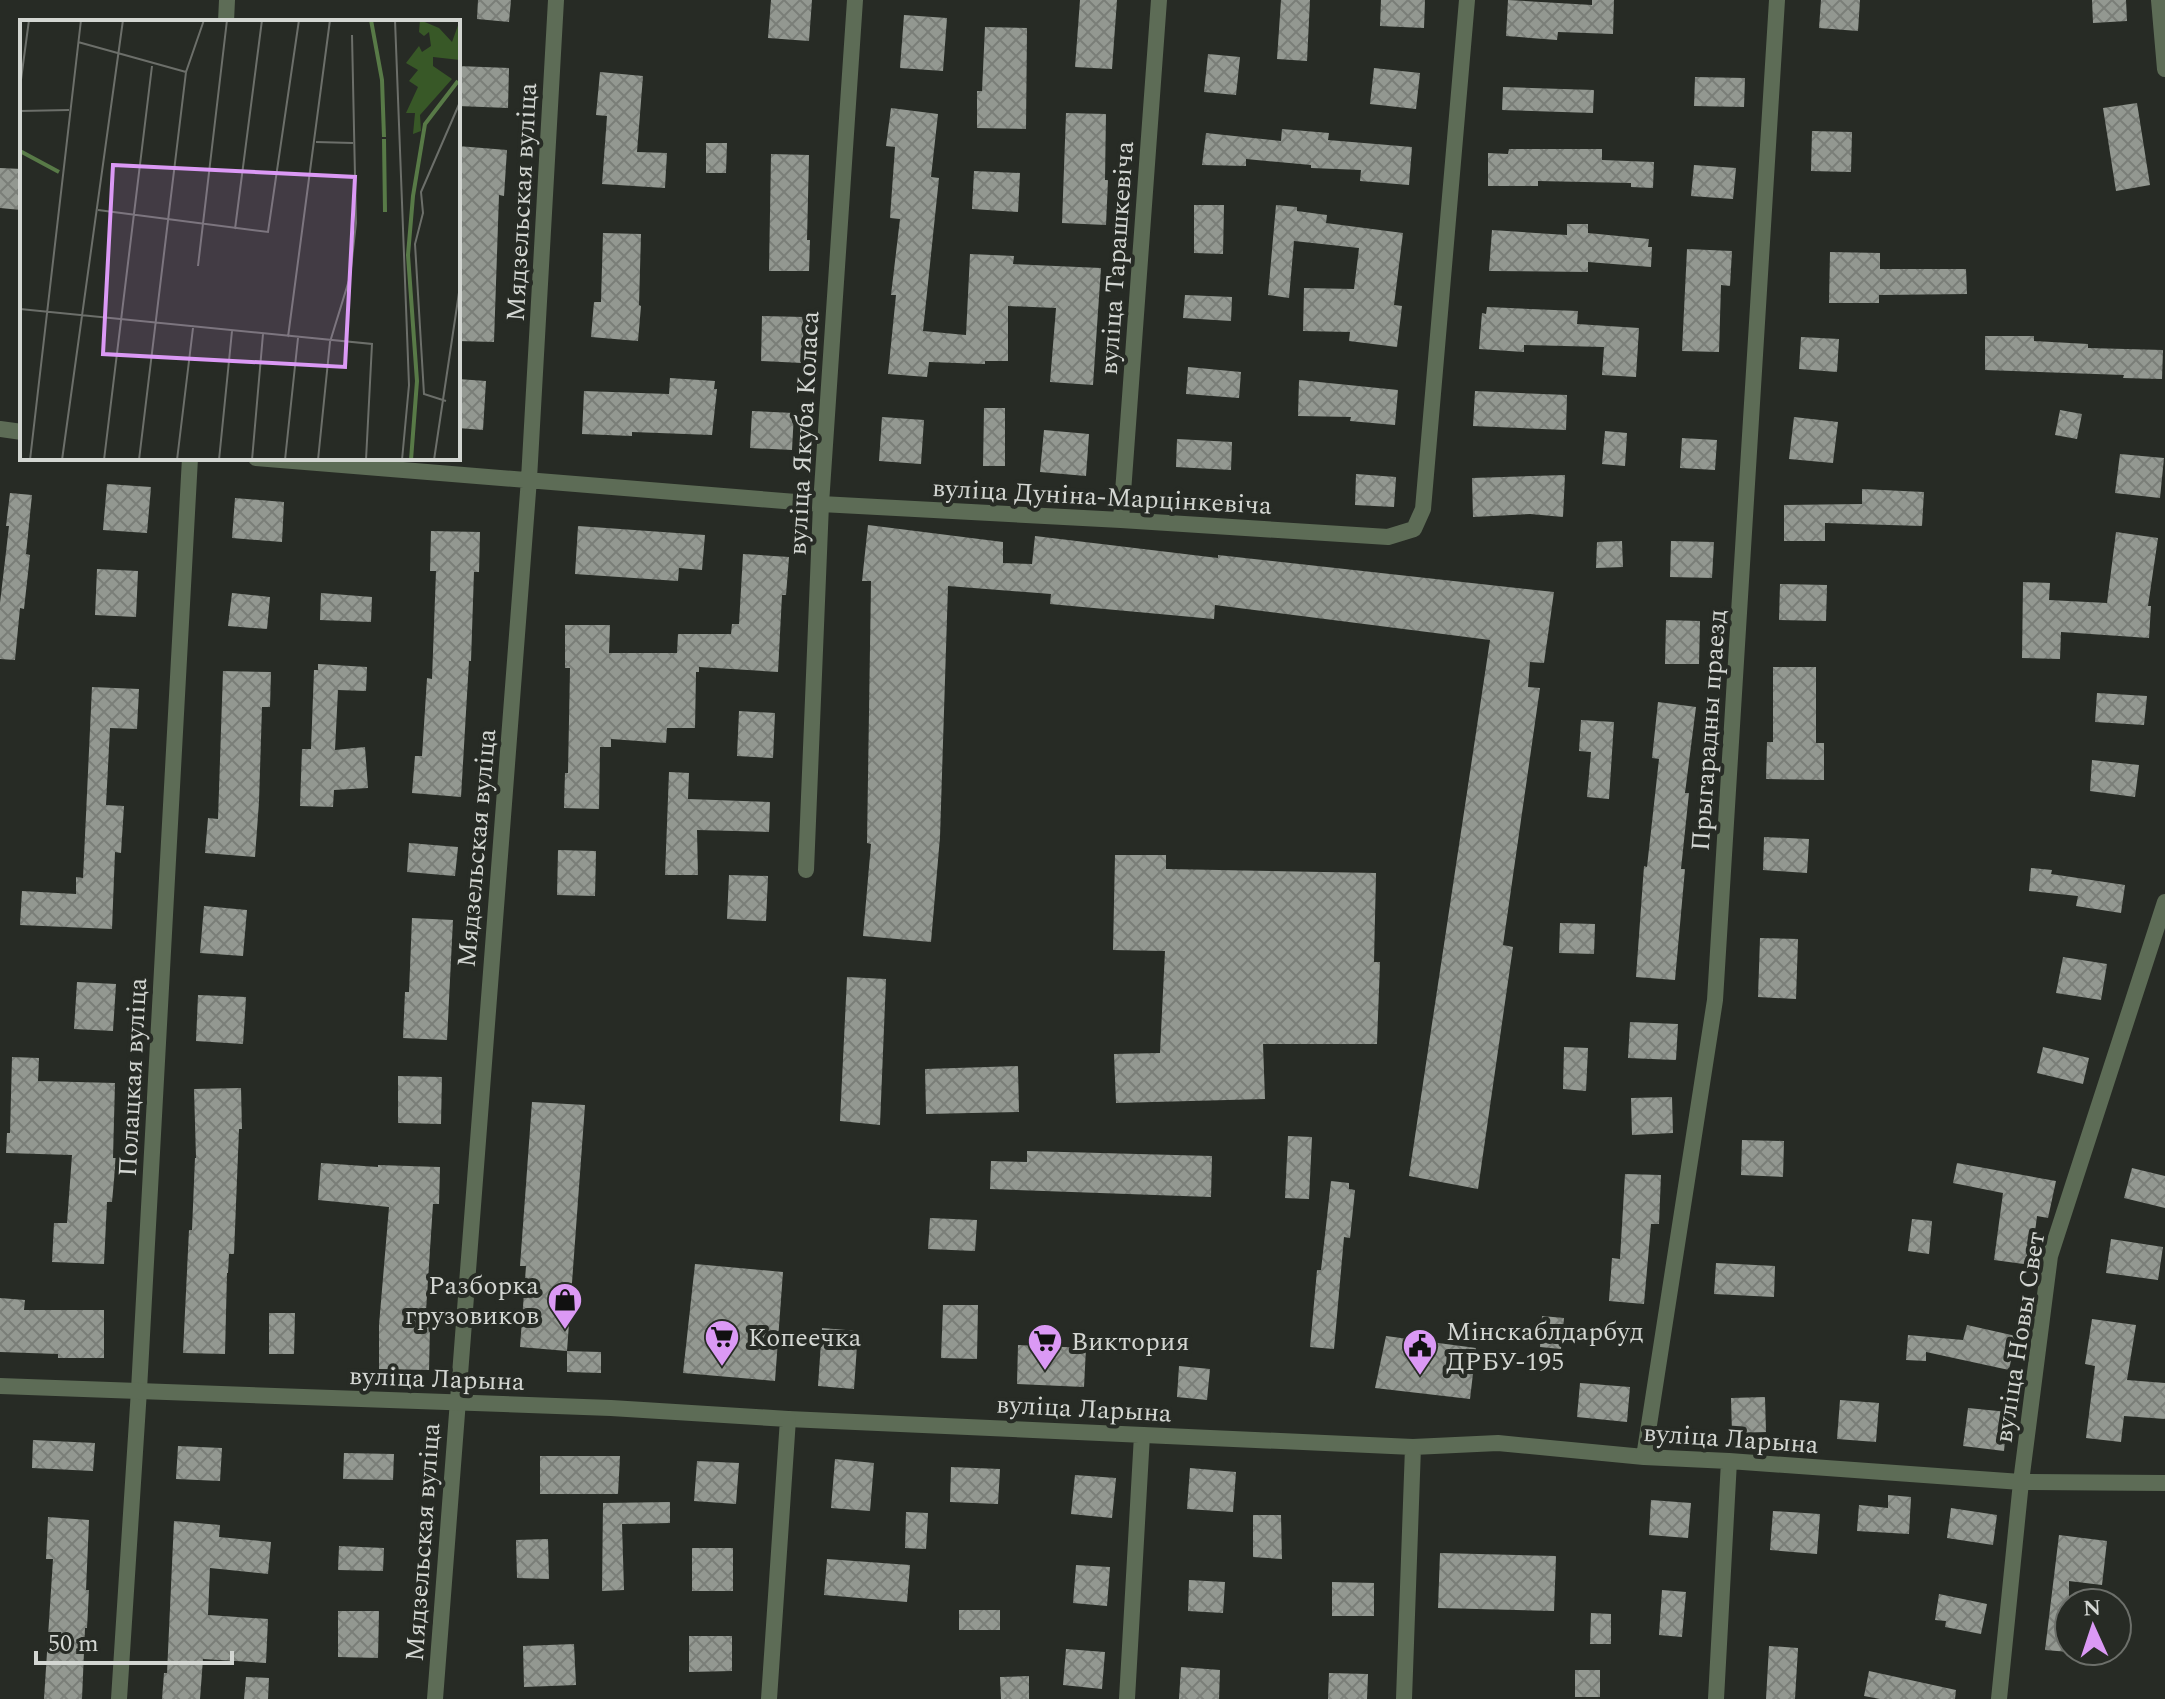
<svg xmlns="http://www.w3.org/2000/svg" width="2165" height="1699" viewBox="0 0 2165 1699" font-family="Spectral,serif">
<defs>
<pattern id="building-cross-hatch" width="8" height="8" patternUnits="userSpaceOnUse" patternTransform="scale(2)"><rect width="8" height="8" fill="#939891"/><path d="M0 0l8 8M0 8l8-8" fill="none" stroke="#7a7e78"/></pattern>
</defs>
<rect width="100%" height="100%" fill="#272b25"/>
<path fill="url(#building-cross-hatch)" d="M478,0H511L509,22L477,19Z
M771,0H812L809,41L768,38Z
M1080,0H1117L1112,69L1075,67Z
M1281,0H1310L1307,61L1277,59Z
M1381,0H1425L1424,28L1380,26Z
M1508,0L1592,5V0H1614L1613,34L1558,32L1557,40L1506,36Z
M1821,0H1860L1858,31L1819,28Z
M2092,0H2126L2127,21L2093,23Z
M904,15L947,18L943,71L900,68Z
M985,27L1027,28L1026,129L977,128V91H982Z
M1208,54L1240,57L1236,95L1204,92Z
M458,66L509,68L508,108L458,106Z
M1374,68L1420,73L1416,109L1370,104Z
M600,72L643,76L637,152L667,153L665,188L602,184L607,116L596,115Z
M1695,77L1745,78L1744,107L1694,106Z
M1503,87L1594,90L1593,113L1502,110Z
M2137,103L2150,185L2116,191L2103,108Z
M891,108L938,114L931,177L939,178L923,331L966,335L970,254L1014,256L1013,264L1101,268L1093,385L1050,382L1056,308L1008,306V361H985V364L929,362L927,377L888,374L896,295H891L900,219L890,218L895,147L886,146Z
M1066,113L1106,114L1105,180H1108L1106,225L1062,223Z
M1282,129L1329,133L1328,140L1412,147L1409,185L1360,181L1361,170L1311,168V165L1246,159V166L1202,165L1206,133L1281,141Z
M1812,131L1852,132L1851,172L1811,171Z
M706,143H727L726,173H706Z
M458,146L507,150L504,196L499,195L494,342L458,341Z
M1509,149H1602V160L1654,162L1653,188L1631,187V183L1538,181V186H1488V153L1508,154Z
M771,154L809,155L807,240H810L809,271H769Z
M1694,165L1736,168L1733,199L1691,196Z
M0,168L22,169L21,210L0,208Z
M974,171L1020,173L1018,212L972,209Z
M1194,205H1224L1223,254L1194,253Z
M1276,205L1297,207V211L1327,215L1326,223L1403,233L1394,305L1402,306L1397,347L1349,341L1350,332L1303,331L1304,288L1354,289L1359,248L1294,241L1289,298L1268,295Z
M1567,224H1588V233L1649,239L1648,247H1652L1651,267L1588,262V272L1489,271L1492,230L1567,235Z
M603,233L641,234L639,305L641,306L638,341L591,337L594,302H601Z
M1687,249L1732,251L1730,286L1721,285L1719,352L1682,351Z
M1830,252L1880,253V269H1966L1967,294L1879,295V303H1829Z
M1185,295L1232,297L1231,321L1183,318Z
M1487,307L1578,311L1577,324L1639,328L1636,377L1602,375L1604,347L1524,345V352L1479,349L1482,313L1486,314Z
M762,316L804,317L802,363L761,361Z
M1985,336H2034V341L2088,344V348L2163,350L2162,379L2123,378L2124,375L1985,370Z
M1801,337L1839,339L1837,372L1799,369Z
M1188,367L1241,372L1239,398L1186,394Z
M670,378L715,381L714,389H717L712,435L632,432V436L582,434L584,391L669,394Z
M458,379L486,381L483,430L458,428Z
M1299,380L1398,390L1395,425L1350,421L1351,417L1298,416Z
M1475,391L1567,395L1566,430L1473,426Z
M984,408H1005V466H983Z
M2060,410L2082,414L2077,439L2055,435Z
M752,411L794,413L792,450L750,448Z
M882,417L924,420L921,464L879,461Z
M1794,417L1838,422L1833,463L1789,459Z
M1044,430L1089,434L1086,476L1040,472Z
M1605,431L1627,433L1625,466L1602,464Z
M1682,438L1717,440L1715,470L1680,468Z
M1177,439L1232,442L1231,470L1176,467Z
M2120,454L2164,458L2160,498L2115,493Z
M1356,474L1396,477L1394,507L1355,505Z
M1565,475L1563,517L1530,514L1473,517L1472,478Z
M107,484L151,487L147,533L103,530Z
M1862,489L1924,492L1922,526L1825,523V541H1784V505L1862,504Z
M10,493L32,495L26,554L30,555L24,609L20,608L15,660L0,659V603L9,526H6Z
M235,498L284,502L282,542L232,538Z
M868,525L1003,542V563L1032,564L1035,536L1218,558V555L1554,592L1544,663L1530,662L1528,687L1540,688L1503,945L1513,947L1478,1189L1409,1176L1490,640L1215,605L1214,619L1050,604L1051,594L948,586L940,837L931,942L863,936L871,844L867,843L871,581H862Z
M578,526L705,535L702,570L679,568L678,581L575,574Z
M431,531L480,532L479,572H474L471,661H469L461,797L412,793L415,756H422L427,678L432,679L436,571H430Z
M2116,532L2158,538L2148,606H2151L2149,638L2061,632L2060,659L2022,658L2023,582L2050,583L2049,600L2107,603Z
M1622,541L1623,567L1596,568L1597,542Z
M1671,541L1714,542L1712,578L1670,577Z
M743,554L789,557L786,595H782L778,672L699,667V672H696L695,728H667L666,743L611,739V747H600L599,809L564,808L565,773H568L570,668H565V625H610L609,653H677L678,634H731L732,624H739Z
M97,569L138,571L136,617L95,615Z
M1780,584L1827,585L1826,621L1779,620Z
M232,593L270,597L267,629L228,626Z
M321,593L372,597L371,622L320,620Z
M1666,620L1700,621L1699,664H1665Z
M318,664L367,667L366,691L338,690L335,750L365,747L368,788L334,790L333,807L300,806L302,749H311L314,670H318Z
M1773,667H1816V743H1824V780L1766,779L1767,742H1773Z
M223,671L271,672L270,707H262L259,802L255,857L205,853L208,818L218,819Z
M92,687L139,689L137,729L110,728L106,805L124,806L121,853L115,852L112,929L20,925L22,891L76,894V877L83,878Z
M2097,693L2147,696L2144,725L2095,722Z
M1658,702L1696,707L1685,793H1689L1681,869H1685L1675,980L1636,977L1644,866L1647,867L1659,759L1652,758Z
M739,711L775,713L773,758L737,756Z
M1581,720L1614,722L1609,799L1587,797L1591,752L1579,751Z
M2092,760L2139,765L2135,797L2090,791Z
M669,772L689,773L688,799L770,802L769,832L697,830L698,875H665Z
M1764,837L1809,839L1807,873L1763,870Z
M409,843L458,847L455,876L407,872Z
M558,850L596,851L595,896L557,895Z
M1115,855H1166V869L1376,873L1374,962H1380L1377,1044H1263L1265,1099L1116,1103L1114,1054L1160,1053L1165,951L1113,950Z
M2031,868L2052,870L2051,874L2125,885L2121,913L2076,906L2078,896L2029,891Z
M729,875L768,876L766,921L727,919Z
M204,906L247,910L243,956L200,953Z
M412,918L453,920L447,1040L403,1038L405,992H409Z
M1560,923L1595,924L1594,954L1559,953Z
M1760,938L1798,939L1796,999L1758,997Z
M2063,957L2107,964L2101,1000L2056,993Z
M847,977L886,979L880,1125L840,1121Z
M77,982L116,984L113,1031L74,1029Z
M198,995L246,997L243,1044L196,1041Z
M1630,1022L1678,1024L1676,1060L1628,1058Z
M1564,1047L1588,1048L1586,1091L1563,1089Z
M2043,1047L2089,1058L2083,1084L2037,1073Z
M12,1057L39,1058L38,1081L115,1083L113,1158H116L112,1202H107L104,1264L52,1262L54,1223H67L72,1155L6,1153L7,1133H10Z
M1018,1066L1019,1112L926,1114L925,1069Z
M398,1076L442,1077L441,1124L398,1123Z
M241,1088L242,1129H239L234,1254H229L228,1273H227L225,1354L183,1353L189,1230H192L195,1158H196L194,1089Z
M1672,1097L1673,1133L1632,1135L1631,1098Z
M532,1102L585,1105L567,1351L520,1347L526,1266H520Z
M1288,1136L1312,1137L1309,1199L1285,1198Z
M1742,1140L1784,1141L1783,1177L1741,1175Z
M1027,1151L1212,1156L1211,1197L990,1189L991,1161L1027,1162Z
M321,1163L378,1167V1165L440,1167L439,1204H433L425,1326H430L429,1370L379,1369V1325L389,1207L318,1200Z
M1957,1163L2056,1181L2048,1218L2037,1216L2031,1265L1994,1260L2003,1193L1953,1183Z
M2132,1168L2165,1176V1208L2124,1198Z
M1625,1174L1661,1175L1659,1224H1651L1644,1304L1609,1301L1612,1258L1620,1259Z
M1331,1181L1349,1183V1189L1355,1190L1350,1238L1344,1237L1334,1349L1310,1347L1317,1270H1321Z
M930,1218L977,1220L975,1251L928,1249Z
M1912,1219L1932,1221L1929,1254L1908,1251Z
M2111,1239L2163,1247L2158,1280L2106,1273Z
M1716,1263L1775,1266L1774,1297L1714,1294Z
M695,1264L783,1272L775,1381L683,1373Z
M0,1298L25,1300L24,1310H104V1358H58V1354L0,1352Z
M943,1305H978L977,1359L941,1358Z
M269,1313H295L294,1354H269Z
M1542,1316L1564,1318L1561,1349L1540,1347Z
M2092,1319L2136,1325L2127,1380L2165,1383V1419L2124,1416L2121,1442L2086,1438L2095,1366L2085,1364Z
M1967,1325L2016,1336L2009,1370L1926,1352V1361L1906,1360L1908,1335L1963,1340Z
M822,1328L858,1331L854,1389L818,1386Z
M1386,1336L1476,1348L1470,1399L1375,1388Z
M1018,1345L1086,1348L1084,1387L1017,1384Z
M567,1351L601,1352V1373L567,1372Z
M1179,1366L1210,1369L1207,1400L1177,1397Z
M1580,1383L1630,1387L1627,1422L1577,1417Z
M1765,1397L1766,1432L1732,1433L1731,1398Z
M1840,1400L1879,1403L1876,1442L1837,1439Z
M1968,1408L2008,1412L2004,1451L1963,1446Z
M33,1440L95,1443L93,1471L32,1468Z
M178,1446L222,1448L220,1481L176,1479Z
M344,1453L394,1454L393,1480L343,1479Z
M540,1456H620L618,1494H540Z
M835,1459L874,1463L870,1511L831,1508Z
M697,1461L739,1463L736,1504L694,1501Z
M951,1467L1000,1469L998,1504L950,1502Z
M1190,1468L1236,1472L1233,1512L1187,1509Z
M1075,1475L1116,1478L1112,1518L1071,1514Z
M1888,1495L1911,1497L1909,1534L1857,1531L1859,1505L1888,1508Z
M1651,1500L1691,1503L1688,1538L1649,1535Z
M670,1502V1523L622,1524L624,1590L602,1591L603,1503Z
M1951,1508L1997,1515L1993,1545L1947,1538Z
M1773,1511L1820,1514L1817,1554L1770,1550Z
M906,1512L928,1513L926,1549L905,1548Z
M1253,1515H1281L1282,1559L1253,1557Z
M48,1517L89,1520L86,1590H89L87,1628H85L82,1699H44L53,1559H46Z
M174,1521L220,1525L219,1537L271,1542L268,1574L210,1568L208,1615L268,1619L266,1663L203,1659L200,1699H162L164,1673H167Z
M2059,1535L2107,1541L2102,1585L2069,1581V1652L2045,1650Z
M548,1539L549,1579L517,1578L516,1540Z
M339,1546L384,1548L383,1571L338,1570Z
M692,1548H733V1591H692Z
M1440,1553L1556,1556L1554,1611L1438,1608Z
M827,1559L910,1565L907,1602L824,1595Z
M1076,1565L1110,1567L1107,1606L1073,1603Z
M1189,1580L1225,1582L1223,1613L1188,1611Z
M1332,1582L1374,1583V1616H1332Z
M1662,1590L1686,1592L1682,1637L1659,1635Z
M1939,1594L1987,1604L1981,1634L1945,1627L1946,1621L1935,1620Z
M959,1610H1000V1630H959Z
M338,1611H379L378,1658L338,1657Z
M1591,1613L1611,1614V1644H1590Z
M689,1636H732V1671L689,1672Z
M574,1644L576,1685L524,1687L523,1646Z
M1769,1646L1798,1648L1795,1699H1766Z
M1066,1649L1105,1652L1102,1689L1063,1685Z
M1181,1667L1220,1670L1219,1699H1179Z
M1575,1670H1600V1697H1575Z
M1869,1671L1956,1690L1955,1699H1880L1864,1696Z
M1329,1673L1368,1674L1367,1699H1328Z
M1029,1676V1699H1001L1000,1677Z
M246,1677L269,1678L268,1699H244Z"/>
<g fill="none" stroke-linecap="round" stroke-linejoin="round">
<path stroke="#5d6c56" stroke-width="16" d="M2159,0L2165,69
M226,22L227,0
M0,429L22,432
M256,458L821,504L1121,520L1388,537L1414,529L1423,509L1467,0
M1121,520L1159,0
M806,870L821,504L855,0
M788,1419L1413,1447L1498,1443L1644,1457L1729,1461L2021,1482L2165,1483
M1644,1457L1715,1000L1777,0
M119,1699L139,1390L190,458
M435,1699L529,479L556,0
M1127,1699L1142,1435
M1404,1699L1413,1447
M1716,1699L1729,1461
M1999,1699L2021,1482L2050,1256L2165,902"/>
<path stroke="#5d6c56" stroke-width="16" d="M0,1386L611,1408L788,1419L769,1699"/>
</g>
<defs>
<symbol id="shop-pin" viewBox="-11 -11 22 30"><path d="M0 17L-7.5 6A9.5 9.5 0 1 1 7.5 6Z" fill="#db99f5" stroke="#272b25"/><path d="M-5-2.5h2.3a2.7 3.5 0 0 1 5.4 0H5L5.5 6h-11ZM-1.5-2.5h3a1.5 2.3 0 0 0-3 0Z" fill="#111"/></symbol>
<symbol id="supermarket-pin" viewBox="-11 -11 22 30"><path d="M0 17L-7.5 6A9.5 9.5 0 1 1 7.5 6Z" fill="#db99f5" stroke="#272b25"/><path d="M-6-5.5h2.5l.6 2H6L4.5 2H-2.5L-4.4-4H-6ZM-1.5 3.2a1.3 1.3 0 1 0 .1 0ZM3 3.2a1.3 1.3 0 1 0 .1 0Z" fill="#111"/></symbol>
<symbol id="civic-pin" viewBox="-11 -11 22 30"><path d="M0 17L-7.5 6A9.5 9.5 0 1 1 7.5 6Z" fill="#db99f5" stroke="#272b25"/><path d="M-.6-6.5H3V-4.5H.6V-3L4-1V1h2V6H-6V1h2V-1L-.6-3ZM-1.2 2.5V6h2.4V2.5Z" fill="#111"/></symbol>
</defs>
<g fill-rule="evenodd">
<use href="#shop-pin" x="545" y="1280" width="40" height="54"/>
<use href="#supermarket-pin" x="702" y="1317" width="40" height="54"/>
<use href="#supermarket-pin" x="1025" y="1321" width="40" height="54"/>
<use href="#civic-pin" x="1400" y="1326" width="40" height="54"/>
</g>
<g text-anchor="middle" stroke-width="8" stroke-linejoin="round" paint-order="stroke">
<g font-size="26" fill="#d3d6d2" stroke="#272b25">
<text transform="translate(521 202) rotate(-87)" y="9">Мядзельская вуліца</text>
<text transform="translate(1116 258) rotate(-86)" y="9">вуліца Тарашкевіча</text>
<text transform="translate(803 433) rotate(-87)" y="9">вуліца Якуба Коласа</text>
<text transform="translate(1102 496) rotate(3)" y="9">вуліца Дуніна-Марцінкевіча</text>
<text transform="translate(1708 730) rotate(-86)" y="9">Прыгарадны праезд</text>
<text transform="translate(476 848) rotate(-85)" y="9">Мядзельская вуліца</text>
<text transform="translate(132 1077) rotate(-87)" y="9">Полацкая вуліца</text>
<text transform="translate(2019 1337) rotate(-81)" y="9">вуліца Новы Свет</text>
<text transform="translate(437 1378) rotate(2)" y="9">вуліца Ларына</text>
<text transform="translate(1084 1408) rotate(3)" y="9">вуліца Ларына</text>
<text transform="translate(1731 1438) rotate(4)" y="9">вуліца Ларына</text>
<text transform="translate(422 1542) rotate(-86)" y="9">Мядзельская вуліца</text>
</g>
<g font-size="26" fill="#d3d6d2" stroke="#272b25" text-anchor="start">
<text x="539" y="1294" text-anchor="end">Разборка<tspan x="539" dy="30">грузовиков</tspan></text>
<text x="1446" y="1340">Мінскаблдарбуд<tspan x="1446" dy="30">ДРБУ-195</tspan></text>
<text x="748" y="1346">Копеечка</text>
<text x="1071" y="1350">Виктория</text>
</g>
</g>
<g transform="translate(20 20)">
<rect width="440" height="440" fill="#272b25"/>
<path d="M400,0L419,8L432,22L440,0V40L413,37V46L432,59L400,95L401,111L393,114L395,93H386L398,67L389,61L398,50L386,43L399,26L402,32L411,26L409,12L404,16L399,12Z" fill="#385827"/>
<path fill="none" stroke="#587a47" stroke-width="4" d="M351,0L362,60L364,117M364,119L365,192M0,131L39,152M391,440L397,361L388,235L393,176L405,104L438,61"/>
<path fill="none" stroke="#6c6f6a" stroke-width="2" d="M375,0L389,365L382,440M58,22L166,52L184,0M0,67L9,0M0,91L49,90M296,122L333,123M78,190L248,212L279,0M215,209L242,0M178,246L207,0M0,289L352,324L346,440M268,317L310,0M426,381L404,374L395,224L403,193L401,172L440,82M10,440L61,0M42,440L103,0M84,440L132,46M119,440L166,52M157,440L173,308M199,440L212,311M232,440L243,314M265,440L278,318M298,440L310,322L330,257L336,203L332,15M414,440L440,266"/>
<path fill="#db99f5" fill-opacity="0.15" stroke="#db99f5" stroke-width="4" d="M93,145L335,157L325,347L83,334Z"/>
<rect width="440" height="440" fill="none" stroke="#d3d6d2" stroke-width="4"/>
</g>
<g transform="translate(2093 1627) rotate(357)"><circle r="38" fill="#272b25" stroke="#6c6f6a" stroke-width="2"/>
<path d="M0-6L14 30L0 20L-14 30Z" fill="#db99f5"/>
<text y="-12" font-size="22" font-weight="bold" text-anchor="middle" fill="#d3d6d2">N</text>
</g>
<path d="M36 1651v12h196v-12" fill="none" stroke="#d3d6d2" stroke-width="4"/>
<text x="48" y="1651" font-size="24" fill="#d3d6d2" stroke="#272b25" stroke-width="6" paint-order="stroke">50 m</text>
</svg>
